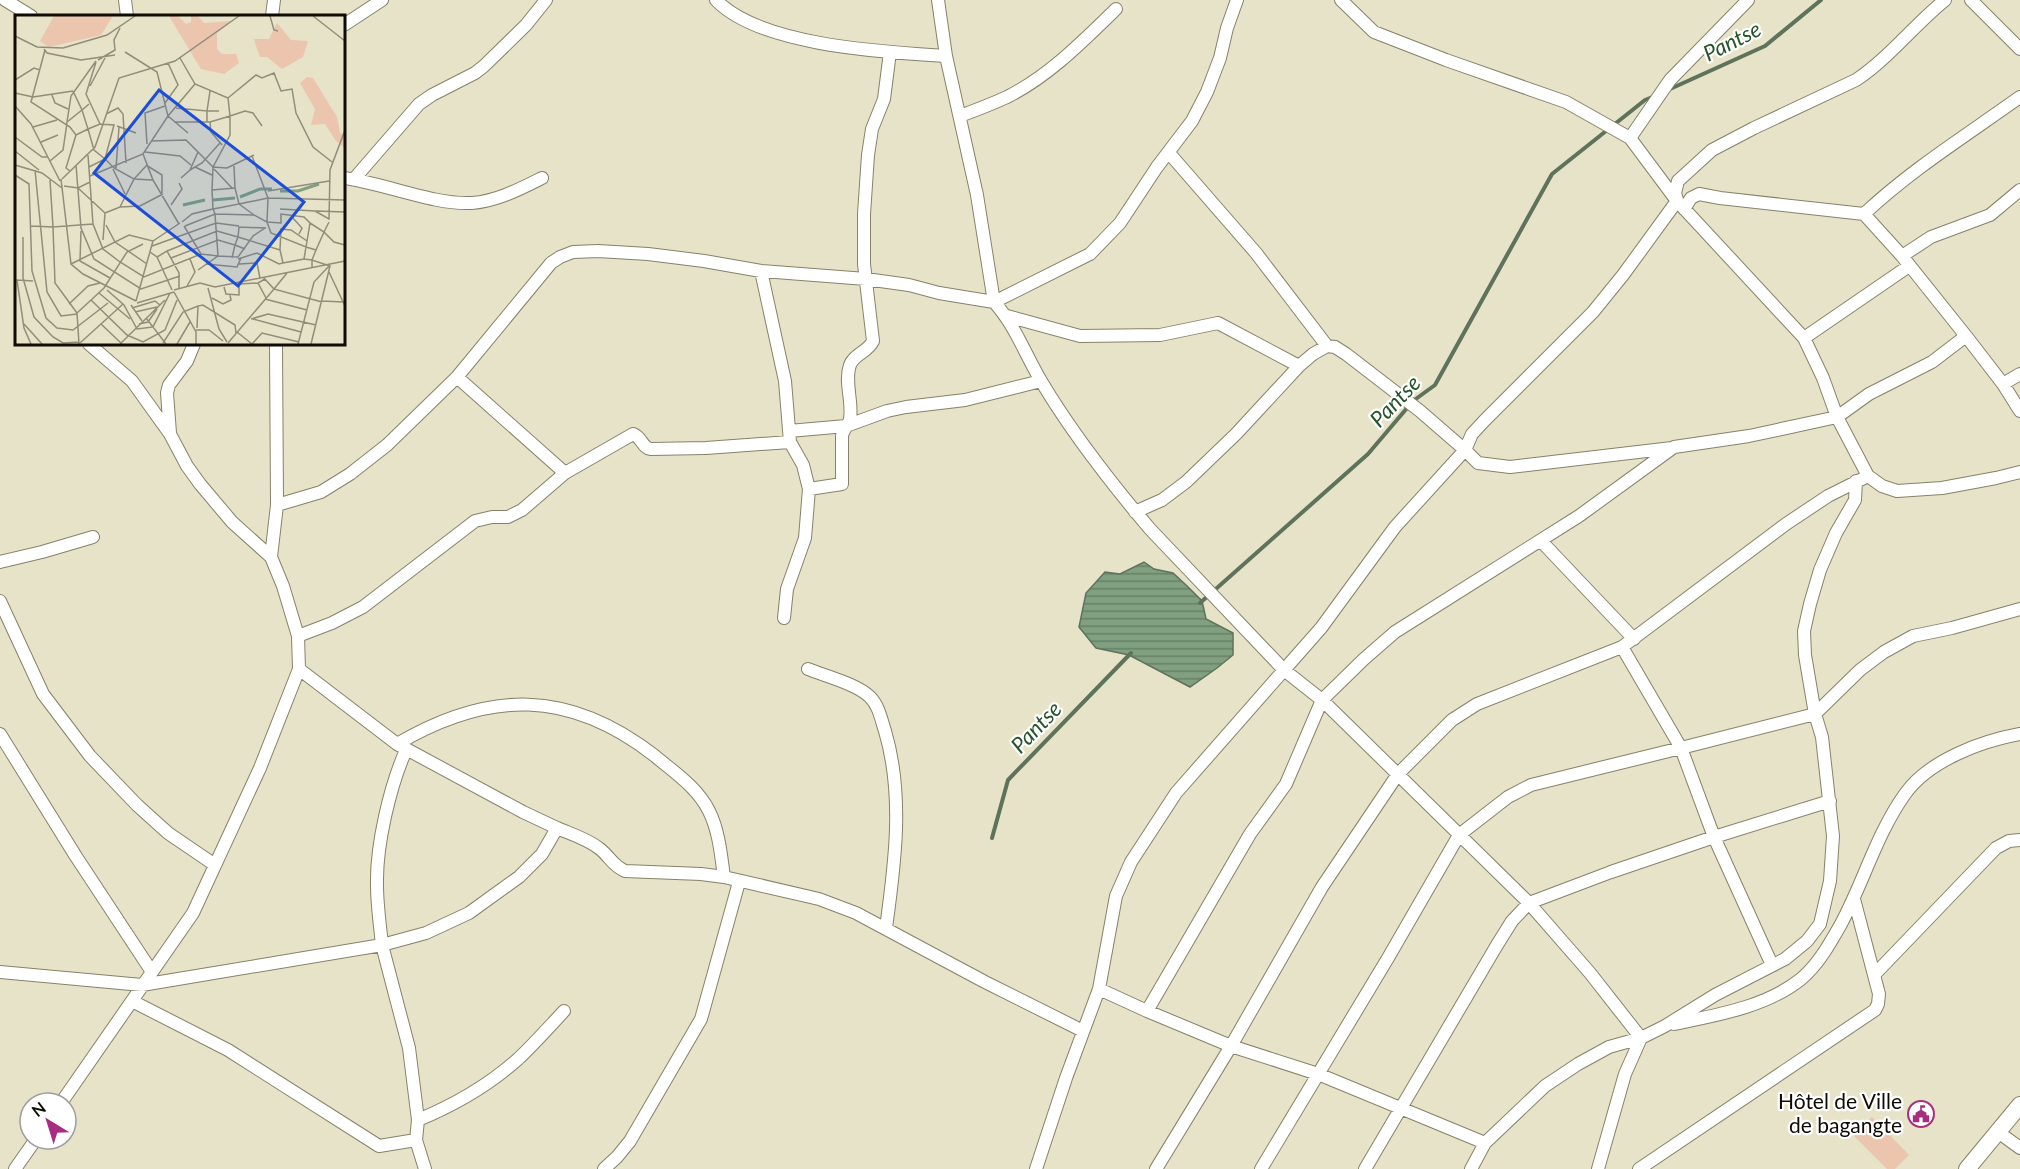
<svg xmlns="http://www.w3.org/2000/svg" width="2020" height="1169" viewBox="0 0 2020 1169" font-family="Lato,sans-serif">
<defs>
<pattern id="water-rules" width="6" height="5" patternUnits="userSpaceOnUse" patternTransform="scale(1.5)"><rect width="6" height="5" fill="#80a080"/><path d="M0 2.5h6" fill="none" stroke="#678167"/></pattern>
</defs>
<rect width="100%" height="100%" fill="#e7e3c8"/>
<path fill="#ebc5ae" d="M1872,1117L1909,1155L1895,1169H1887L1853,1135Z"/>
<path fill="url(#water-rules)" stroke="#5e735b" stroke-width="1.5" d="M1144,562L1154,569L1173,573L1186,585L1202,601L1206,619L1233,633V655L1217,668L1190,687L1129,655L1096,648L1079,627L1086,593L1105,572L1120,574Z"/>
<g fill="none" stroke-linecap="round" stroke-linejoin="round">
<path stroke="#5e735b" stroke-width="4" d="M1670,89L1765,46L1821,0
M1200,603L1368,454L1413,401L1435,385L1552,174L1645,100L1655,96
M992,838L1008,780L1131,653"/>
<defs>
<path id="street" d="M5,0L31,16
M125,0L127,16
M716,0C760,46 884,52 946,56
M1341,0L1374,32L1446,60L1566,102L1630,138L1677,201
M1971,0L2020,49
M272,16L274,0
M344,25L382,0
M960,116C976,110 992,104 1007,97C1049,76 1083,41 1116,9
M1630,138L1670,80L1748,0
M1169,153L1256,253L1327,346
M344,178C384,183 433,205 472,203C497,201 520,189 542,178
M354,179L419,104L432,95L475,73L484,66L526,25L546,0
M1677,200L1675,193L1678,181L1712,150L1754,128L1856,80C1889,58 1914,25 1945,0
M1684,209L1691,198L1699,194L1720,198L1864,214L1902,256
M1864,214C1912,169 1967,135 2020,97
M761,271L785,381L790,442L803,465L809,489L805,538L787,589L784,618
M1007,316L1080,336L1160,335L1218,323L1299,366
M1966,336L2003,384
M1804,338L1909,266
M89,344L132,381L170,434L187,466L200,484L232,522L271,557
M2020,374L2003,384L2020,411
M457,377L565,473
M789,431L846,426L887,411L906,407L965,400L1041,381
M170,433L167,393L169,385L187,361L194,344
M1672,448L1510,467L1478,463L1465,450L1472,434L1485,420L1593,312L1623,275L1677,201L1804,338L1823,378L1837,417L1868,476L1882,486L1897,491L1942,488L1996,478L2020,472
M809,489L842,484V436C843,429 849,425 850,419C853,402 844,381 850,365C854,354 868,352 873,341L864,264V214L868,155L872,129L884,99L890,52
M277,505L321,492L350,474L387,445L457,377L551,263L560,257L573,252L598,251L648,254L704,261L761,271L866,279L909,285L939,293L994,302L977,195L946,56L938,0
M1135,512L1162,500L1186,482L1236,434L1299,366L1313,354L1327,346L1335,347L1346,354L1420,411L1465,450L1395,527L1321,628L1284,670L1150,529C1111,483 1072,433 1041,381C1025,354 1015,325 994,302L1090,254L1120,223L1157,167L1192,121L1207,92L1220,58L1227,28L1237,0
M1541,541L1634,639
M0,562L42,552L93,537
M0,601L43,694L90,756L137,805L168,833L215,865
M298,636L332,623L363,607L475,521L492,517H508L522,510L565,473L633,434C642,437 642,448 651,449L706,448L790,442
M299,669L397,744L523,812L557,828
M808,669C825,676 857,684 870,697C879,706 881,719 885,731C904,795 895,863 886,928
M0,734L75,855L152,972
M397,744C489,690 569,689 655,756C675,773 697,787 709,811C719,831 721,855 724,877
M406,750C390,786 376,845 377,885C377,905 380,925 382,945L426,933L469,913L519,877L542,854L557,828C571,834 588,839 600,849C610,857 613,866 625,871L701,874L724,877L819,899L856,913L985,982L1083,1031
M1830,801L1714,837L1681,748L1815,714L1860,670L1884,652L1913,636L1952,628L2020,609
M0,972L142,985L382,945L409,1048L418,1120L416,1140L425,1169
M1874,975L1996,848L2009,841L2020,840
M1099,989L1116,896L1131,862L1176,793L1284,670L1322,700L1364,659L1395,632L1579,516L1674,447L1749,436L1837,417L1869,394L1932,362L1966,336L1902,256L1931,237L1990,215L2020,190
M132,1001L228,1050L379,1146L416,1140
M1147,1011L1250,834L1286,784L1322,700L1529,903L1590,973L1641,1038L1609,1047L1578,1064L1545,1086L1485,1143L1471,1169
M1674,1024C1717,1015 1766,1007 1801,979C1819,964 1830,943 1841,924C1864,881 1877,833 1905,794C1929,760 1982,741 2020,734
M61,1103L193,913L260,768L299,669L298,636L283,586L271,557L277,505L276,344
M418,1120C454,1105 489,1085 518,1059C534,1044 549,1027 564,1011
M1998,1132L2020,1148
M15,1169L36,1139
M604,1169L617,1157L630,1141L701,1019L739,882
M1036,1169L1066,1078L1099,989L1147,1011L1231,1046L1318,1074L1485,1143
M1156,1169L1231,1046L1322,887L1398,774L1452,720L1477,704L1622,647
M1261,1169L1388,958L1459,835L1508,797L1531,785L1681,748L1622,647L1786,524L1828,496L1868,476
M1365,1169L1497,945L1512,921L1529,903L1611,872L1714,837L1772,965
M1598,1169L1625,1074L1641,1038L1665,1026L1715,995L1785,959L1807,941L1820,924L1830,881L1833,836L1822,737L1815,714L1805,655L1804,631L1810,604L1820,570L1836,533L1855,500L1856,481
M1639,1169L1875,1010L1878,1004L1879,994L1854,899"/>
<path id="secondary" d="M1967,1169L2020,1105"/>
</defs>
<use href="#street" stroke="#868269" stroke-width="14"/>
<use href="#secondary" stroke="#868269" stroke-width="18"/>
<use href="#street" stroke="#fff" stroke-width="12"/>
<use href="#secondary" stroke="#fff" stroke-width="16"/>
</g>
<defs>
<symbol id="civic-ring" viewBox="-11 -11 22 22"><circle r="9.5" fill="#fff" stroke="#a82d80" stroke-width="1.5"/><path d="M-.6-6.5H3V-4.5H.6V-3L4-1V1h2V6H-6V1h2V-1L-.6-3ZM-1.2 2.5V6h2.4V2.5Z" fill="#a82d80"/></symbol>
</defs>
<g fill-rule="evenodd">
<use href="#civic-ring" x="1906" y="1099" width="30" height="30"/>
</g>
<g text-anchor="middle" stroke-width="4.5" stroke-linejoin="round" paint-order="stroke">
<g font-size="21" fill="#0d0b04" stroke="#fff" text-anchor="end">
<text x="1902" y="1109">Hôtel de Ville<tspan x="1902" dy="24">de bagangte</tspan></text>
</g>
<g font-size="22" font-style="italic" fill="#245428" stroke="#fff">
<text transform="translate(1732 41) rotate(-27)" y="8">Pantse</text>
<text transform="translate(1395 401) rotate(-46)" y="8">Pantse</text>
<text transform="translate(1036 727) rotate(-46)" y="8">Pantse</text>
</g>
</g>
<g transform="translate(15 15)">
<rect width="330" height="330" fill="#e7e3c8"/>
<path d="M39,1H98L86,20L34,32L25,26ZM154,1H163L171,9L176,7V1H183L189,8L217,6L202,18V34L207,39H221L224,48L209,59L186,54Z" fill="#ebc5ae"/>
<path d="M262,8L276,25L293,26L288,42L267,54L252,42H245L240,28L239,24H254ZM292,62L298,63L322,102L325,118L330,120V133L321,126L310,109L296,110L300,94L285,68Z" fill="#ebc5ae"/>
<path fill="none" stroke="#80a080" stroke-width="3" d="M265,176H283L304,169M225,182L245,174H257M198,185L220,183M168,190L190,185"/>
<path fill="none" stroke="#908d7a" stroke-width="1.5" d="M255,1L259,15L263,16M298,1L330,26M0,21L22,32L48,33L92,20L120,1M29,34L32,38L66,45L100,40M30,35L16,87L55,112L61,120L73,114L67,95L52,107L56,81L81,46M165,43L180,69L213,83L215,101L230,96L238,98L247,111M83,45L100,35L99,25L105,13M81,47L71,79L85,109M0,65L19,53L25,55M75,71L90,43M58,76L67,95L74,89M0,78L18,82L58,76M37,80L40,88L53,94M213,83L241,60L247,63L259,58L266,76L277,74L281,98L298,132L317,147M150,88L163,70L153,48M0,91L16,109L45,166M161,93L192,96L195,76M91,99L103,93L108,99L111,148M192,107V96H204M195,107L196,117L207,130M102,111L121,118M18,112L42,105M173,118L153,101L180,69M0,122L27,142H33M136,126L171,125L198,152L215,120V101L195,107H159M26,127L43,120M132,129L130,98L150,91M0,136L24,155M130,137L165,141L176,150M128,139L138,165M73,140L78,209L88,234L105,247L129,262L186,239L203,241L200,199L170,211M237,141L253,183L330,185M35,146L48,135L52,108M0,150L27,158L47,173M61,150L66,213L79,244L126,274L165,261M131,150L147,160V178M131,151L119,164L138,165L164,209M219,151L220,173M74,152L90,144L99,110L85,109L73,114L79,135L90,144L99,153L119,164L105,192M180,152L197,160M101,153L104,112M98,154L110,179M199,154L217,173M20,155L32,277L46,301L62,299M175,155L187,148L205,128M55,156L51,153L61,120M0,160L14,169L17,256L31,303L42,313L58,315L93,288M75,161L128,139L153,101L142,57L110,37M166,163L175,155L183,137M46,164L56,249L68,259L121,286M47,164L80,132L104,63L160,46L224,1M35,165L38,212L78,209M49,171L63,173L75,167M63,173L90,198L88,225M197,175L220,173L224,189L198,194L197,175L198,152L212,153L239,140M253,176L314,166M156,190L167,174L164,168M265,194L300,196L314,204L315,155L330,115M301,196L330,197M90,198L105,192L125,191L148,179M277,202L287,213L284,219M167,207L177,199L198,194L200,199L239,200L252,207L256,218L291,232L295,208L289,202L266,199V208L252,207L253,183L224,189L239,200M314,207L309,217L319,227L330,230M295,208L309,217L301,235M91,210L100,227L132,249M16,211L38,212L40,268L62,298M169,211L186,239M66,216L65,246L95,263M8,222V263L19,302L38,322L48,328L64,327M138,226L165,208M137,231L201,208L224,211M291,232L301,235L297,245L289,244ZM230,234L220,230L223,222L265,235L266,214L276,215L292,226M152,236L202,216L223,222L224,212L251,213M135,237L142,242L157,275M142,242L152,236L164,258V273M156,243L203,225L220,230L217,243M223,244L242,238L264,249L268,248L265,235M268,248L289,244M56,249L114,220L138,226L121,286M191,249L222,252L226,243M224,249L242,248L245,263M183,255L203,241L223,242L238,221L250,213M314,257L330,291M248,262L259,274L272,258M250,264L243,268L251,283M224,269L243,268M172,271L180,257L175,244M209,272L211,279L224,280V267M193,273L204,314L212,327M92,275L109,290L122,314L138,312L131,303M159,275L185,268L200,272L330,246M159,277L181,317V329M84,278L115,304M197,283L208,289L216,285L215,280M250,284L292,295M76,285L112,320L128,327L150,315L162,285M307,286L329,287M122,288L159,277M54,289L73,271L85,268M116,290L127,306M117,293L140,286L145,290M120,297L142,292M236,304L253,299L301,310M238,304L286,317M9,309L27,329M86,309L107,329M124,309L133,307L142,294M182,313L183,291L188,290L220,310L221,318M181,315H194L208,326M222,317L237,329M65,328L108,289M148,328L168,297L183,291M213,328L259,274L307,287M16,329L9,313L2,265L18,266M64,329L62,298L89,273L112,237L128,229M105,329L150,285M151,329L138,312L155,278M162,329L175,307M237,329L247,318L284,327M283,329L299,267L314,251M296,329L315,251L297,245V252"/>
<path fill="#1d4ed8" fill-opacity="0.15" stroke="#1d4ed8" stroke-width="3" d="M144,75L289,187L223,271L79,158Z"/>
<rect width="330" height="330" fill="none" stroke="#0d0b04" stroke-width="3"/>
</g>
<g transform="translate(48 1121) rotate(322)"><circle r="28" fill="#ffffff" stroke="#9e9d9b" stroke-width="1.5"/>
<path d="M0-4.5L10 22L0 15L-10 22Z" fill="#a82d80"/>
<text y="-9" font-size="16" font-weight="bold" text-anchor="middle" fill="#0d0b04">N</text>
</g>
</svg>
